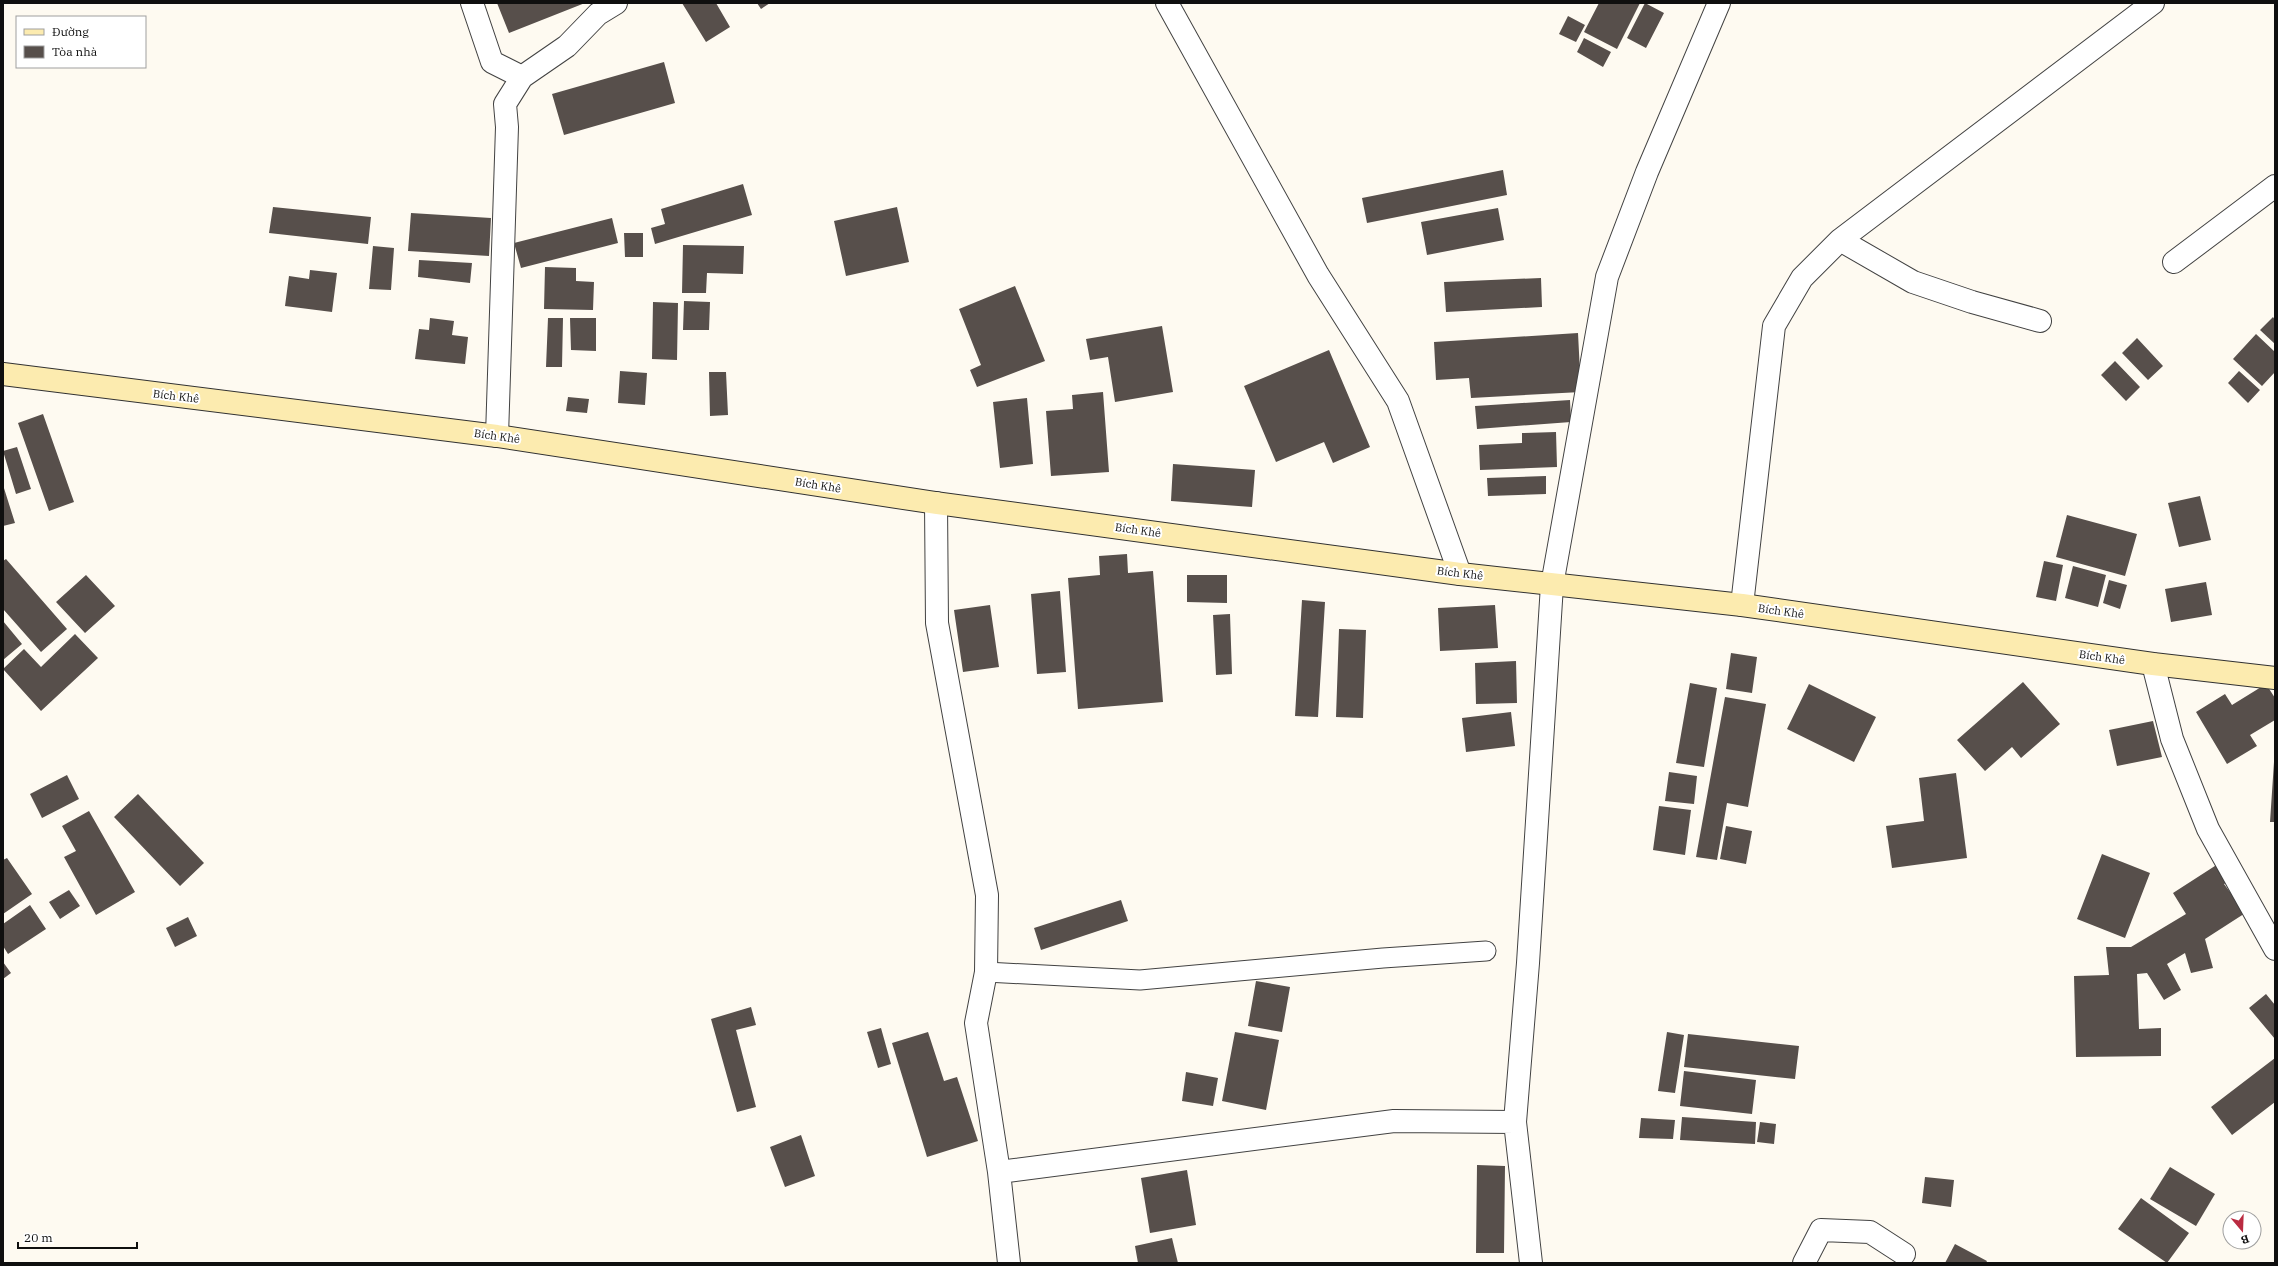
<svg xmlns="http://www.w3.org/2000/svg" width="2278" height="1266" viewBox="0 0 2278 1266" font-family="'IBM Plex Serif',serif">
<rect width="100%" height="100%" fill="#fefaf1"/>
<path fill="#574f4b" d="M497,3H585L509,33Z
M682,3H716L730,27L706,42Z
M757,3H770L761,9Z
M1599,3H1640L1617,49L1584,32Z
M1645,3L1664,13L1646,48L1627,38Z
M1568,16L1585,25L1576,42L1559,34Z
M1584,38L1611,52L1603,67L1577,52Z
M664,62L675,103L564,135L552,94Z
M1503,170L1507,195L1367,223L1362,198Z
M743,184L752,215L655,244L651,228L665,224L661,209Z
M273,207L371,217L368,244L269,233Z
M897,207L909,262L846,276L834,221Z
M1498,208L1504,240L1427,255L1421,222Z
M411,213L491,218L489,256L408,251Z
M612,218L618,243L521,268L514,243Z
M624,233H643V257H625Z
M683,245L744,246L743,274L707,273L706,293H682Z
M373,246L394,248L391,290L369,289Z
M419,260L472,263L470,283L418,277Z
M545,267L576,268V281L594,282L593,310L544,309Z
M310,270L337,273L332,312L285,306L289,276L309,279Z
M1541,278L1542,307L1446,312L1444,282Z
M1015,286L1045,361L977,387L970,370L981,365L959,309Z
M684,301L710,302L709,330H683Z
M653,302L678,303L677,360L652,359Z
M2273,317L2275,320V344L2260,330Z
M430,318L454,321L452,335L468,337L465,364L415,359L419,329L429,330Z
M548,318H563L562,367H546Z
M570,318H596V351L571,350Z
M1162,326L1173,392L1115,402L1108,357L1090,360L1086,339Z
M1578,333L1581,392L1471,398L1469,378L1436,380L1434,342Z
M2256,334L2275,352V372L2262,386L2233,359Z
M2137,338L2163,366L2148,380L2122,353Z
M1329,350L1370,447L1333,463L1324,442L1276,462L1244,386Z
M2115,361L2140,387L2126,401L2101,375Z
M620,371L647,373L645,405L618,403Z
M2239,371L2260,390L2248,403L2228,383Z
M709,372H726L728,415L710,416Z
M1103,392L1109,472L1051,476L1046,411L1073,409L1072,395Z
M568,397L589,399L587,413L566,411Z
M1027,398L1033,464L1000,468L993,402Z
M1570,400L1571,422L1477,429L1475,406Z
M43,414L74,502L49,511L18,423Z
M1556,432L1557,467L1480,470L1479,445L1522,443V433Z
M17,447L31,489L16,494L3,451Z
M1173,464L1255,470L1252,507L1171,501Z
M1546,476V494L1488,496L1487,478Z
M3,485L15,523L3,526Z
M2200,496L2211,540L2179,547L2168,503Z
M2067,515L2137,534L2125,576L2056,557Z
M1127,554L1128,573L1153,571L1163,702L1078,709L1068,578L1100,575L1099,556Z
M6,559L67,629L41,652L3,609V561Z
M2044,561L2063,565L2056,601L2036,597Z
M2073,566L2106,575L2098,607L2065,598Z
M86,575L115,606L85,633L56,602Z
M1187,575H1227V603L1187,602Z
M2109,580L2127,585L2120,609L2103,603Z
M2206,582L2212,615L2171,622L2165,589Z
M1060,591L1066,672L1037,674L1031,594Z
M1302,600L1325,602L1318,717L1295,716Z
M990,605L999,667L963,672L954,610Z
M1495,605L1498,648L1440,651L1438,608Z
M1230,614L1232,674L1216,675L1213,615Z
M3,621L22,644L3,660Z
M1339,629L1366,630L1363,718L1336,717Z
M75,634L98,658L41,711L3,669L24,649L41,667Z
M1731,653L1757,657L1752,693L1726,689Z
M1516,661L1517,703L1476,704L1475,663Z
M2023,682L2060,724L2021,758L2012,747L1985,771L1957,740Z
M1690,683L1717,688L1704,767L1676,763Z
M1809,684L1876,717L1854,762L1787,729Z
M2266,684L2275,698V720L2250,735L2257,746L2227,764L2196,712L2225,694L2232,705Z
M1725,697L1766,704L1748,807L1727,803L1717,860L1696,857Z
M1511,712L1515,746L1466,752L1462,718Z
M2153,721L2162,757L2117,766L2109,730Z
M2274,762H2275V822H2270Z
M1669,772L1697,776L1694,804L1665,801Z
M1956,773L1967,858L1892,868L1886,826L1924,821L1919,778Z
M67,775L79,799L42,818L30,794Z
M138,794L204,863L180,886L114,817Z
M1659,806L1691,810L1685,855L1653,850Z
M89,811L135,892L96,915L64,857L76,851L62,826Z
M1726,826L1752,831L1746,864L1720,859Z
M2102,854L2150,873L2125,938L2077,919Z
M7,858L32,894L3,914V860Z
M2218,864L2229,882L2224,884L2230,892L2236,888L2250,910L2205,939L2213,968L2191,973L2185,953L2167,964L2181,990L2164,1000L2147,973L2137,974L2139,1029L2161,1028V1056L2076,1057L2074,976L2109,975L2106,947H2131L2186,914L2173,893Z
M69,890L80,906L60,919L49,902Z
M1121,900L1128,921L1041,950L1034,928Z
M30,905L46,929L8,954L3,946V924Z
M188,917L197,936L175,947L166,928Z
M3,962L11,973L3,979Z
M1256,981L1290,987L1282,1032L1248,1026Z
M2266,994L2275,1005V1039L2249,1008Z
M751,1007L756,1025L736,1030L756,1107L737,1112L711,1019Z
M881,1028L891,1064L878,1068L867,1032Z
M928,1032L944,1081L957,1077L978,1141L927,1157L892,1043Z
M1235,1032L1279,1040L1266,1110L1222,1101Z
M1667,1032L1684,1035L1675,1093L1658,1091Z
M1688,1034L1799,1046L1795,1079L1684,1067Z
M2275,1058V1102L2232,1135L2211,1107Z
M1684,1071L1756,1080L1752,1114L1680,1106Z
M1186,1072L1218,1078L1213,1106L1182,1101Z
M1682,1117L1756,1122L1755,1144L1680,1140Z
M1641,1118L1675,1120L1673,1139L1639,1138Z
M1760,1122L1776,1124L1774,1144L1757,1142Z
M801,1135L815,1176L785,1187L770,1147Z
M1477,1165L1505,1166L1504,1253H1476Z
M2170,1167L2215,1194L2196,1226L2150,1199Z
M1187,1170L1196,1225L1150,1233L1141,1178Z
M1925,1177L1954,1180L1951,1207L1922,1203Z
M2141,1198L2189,1233L2167,1263L2118,1229Z
M1172,1238L1178,1263H1138L1135,1246Z
M1955,1244L1987,1261L1986,1263H1945Z"/>
<g fill="none" stroke-linecap="round" stroke-linejoin="round">
<defs>
<path id="lane" d="M986,972L1140,980L1383,958L1486,951"/>
<path id="street" d="M472,3L492,62L522,77
M1167,3L1318,275L1398,401L1460,574
M1840,240L1913,282L1972,302L2040,321
M2174,262L2275,186
M497,436L507,127L505,104L522,77L567,46L598,14L616,3
M936,503L937,623L987,895L986,972L976,1023L999,1172L1009,1263
M1742,605L1774,326L1802,278L1840,240L2153,3
M2153,664L2172,739L2208,829L2275,949
M999,1172L1394,1121L1515,1122
M1531,1263L1515,1122L1528,963L1552,585L1607,277L1647,172L1719,3
M1804,1263L1821,1230L1870,1232L1904,1254"/>
<path id="secondary" d="M3,374L497,436L936,503L1460,574L1742,605L2153,664L2275,678"/>
</defs>
<use href="#lane" stroke="#424242" stroke-width="21"/>
<use href="#street" stroke="#424242" stroke-width="24"/>
<use href="#secondary" stroke="#313131" stroke-width="24"/>
<use href="#lane" stroke="#fff" stroke-width="19"/>
<use href="#street" stroke="#fff" stroke-width="22"/>
<use href="#secondary" stroke="#fcebaf" stroke-width="22"/>
</g>
<g text-anchor="middle" stroke-width="4" stroke-linejoin="round" paint-order="stroke">
<g font-size="11" fill="#0f0f0f" stroke="#fff">
<text transform="translate(176 396) rotate(7)" y="4">Bích Khê</text>
<text transform="translate(497 436) rotate(8)" y="4">Bích Khê</text>
<text transform="translate(818 485) rotate(9)" y="4">Bích Khê</text>
<text transform="translate(1138 530) rotate(8)" y="4">Bích Khê</text>
<text transform="translate(1460 573) rotate(7)" y="4">Bích Khê</text>
<text transform="translate(1781 611) rotate(8)" y="4">Bích Khê</text>
<text transform="translate(2102 657) rotate(8)" y="4">Bích Khê</text>
</g>
</g>
<rect width="2278" height="1266" fill="none" stroke="#0f0f0f" stroke-width="8"/>
<rect x="16" y="16" width="130" height="52" fill="#ffffff" stroke="#9f9f9f"/>
<rect x="24" y="29" width="20" height="6" fill="#fcebaf" stroke="#9f9f9f"/>
<text x="52" y="36" font-size="12" fill="#0f0f0f">Đường</text>
<rect x="24" y="46" width="20" height="12" fill="#574f4b" stroke="#9f9f9f"/>
<text x="52" y="56" font-size="12" fill="#0f0f0f">Tòa nhà</text>
<g transform="translate(2242 1230) rotate(161)"><circle r="19" fill="#ffffff" stroke="#9f9f9f"/>
<path d="M0-3L7 15L0 10L-7 15Z" fill="#ba2b41"/>
<text y="-6" font-size="11" font-weight="bold" text-anchor="middle" fill="#0f0f0f">B</text>
</g>
<path d="M18 1242v6h119v-6" fill="none" stroke="#0f0f0f" stroke-width="2"/>
<text x="24" y="1242" font-size="12" fill="#0f0f0f" stroke="#ffffff" stroke-width="3" paint-order="stroke">20 m</text>
</svg>
